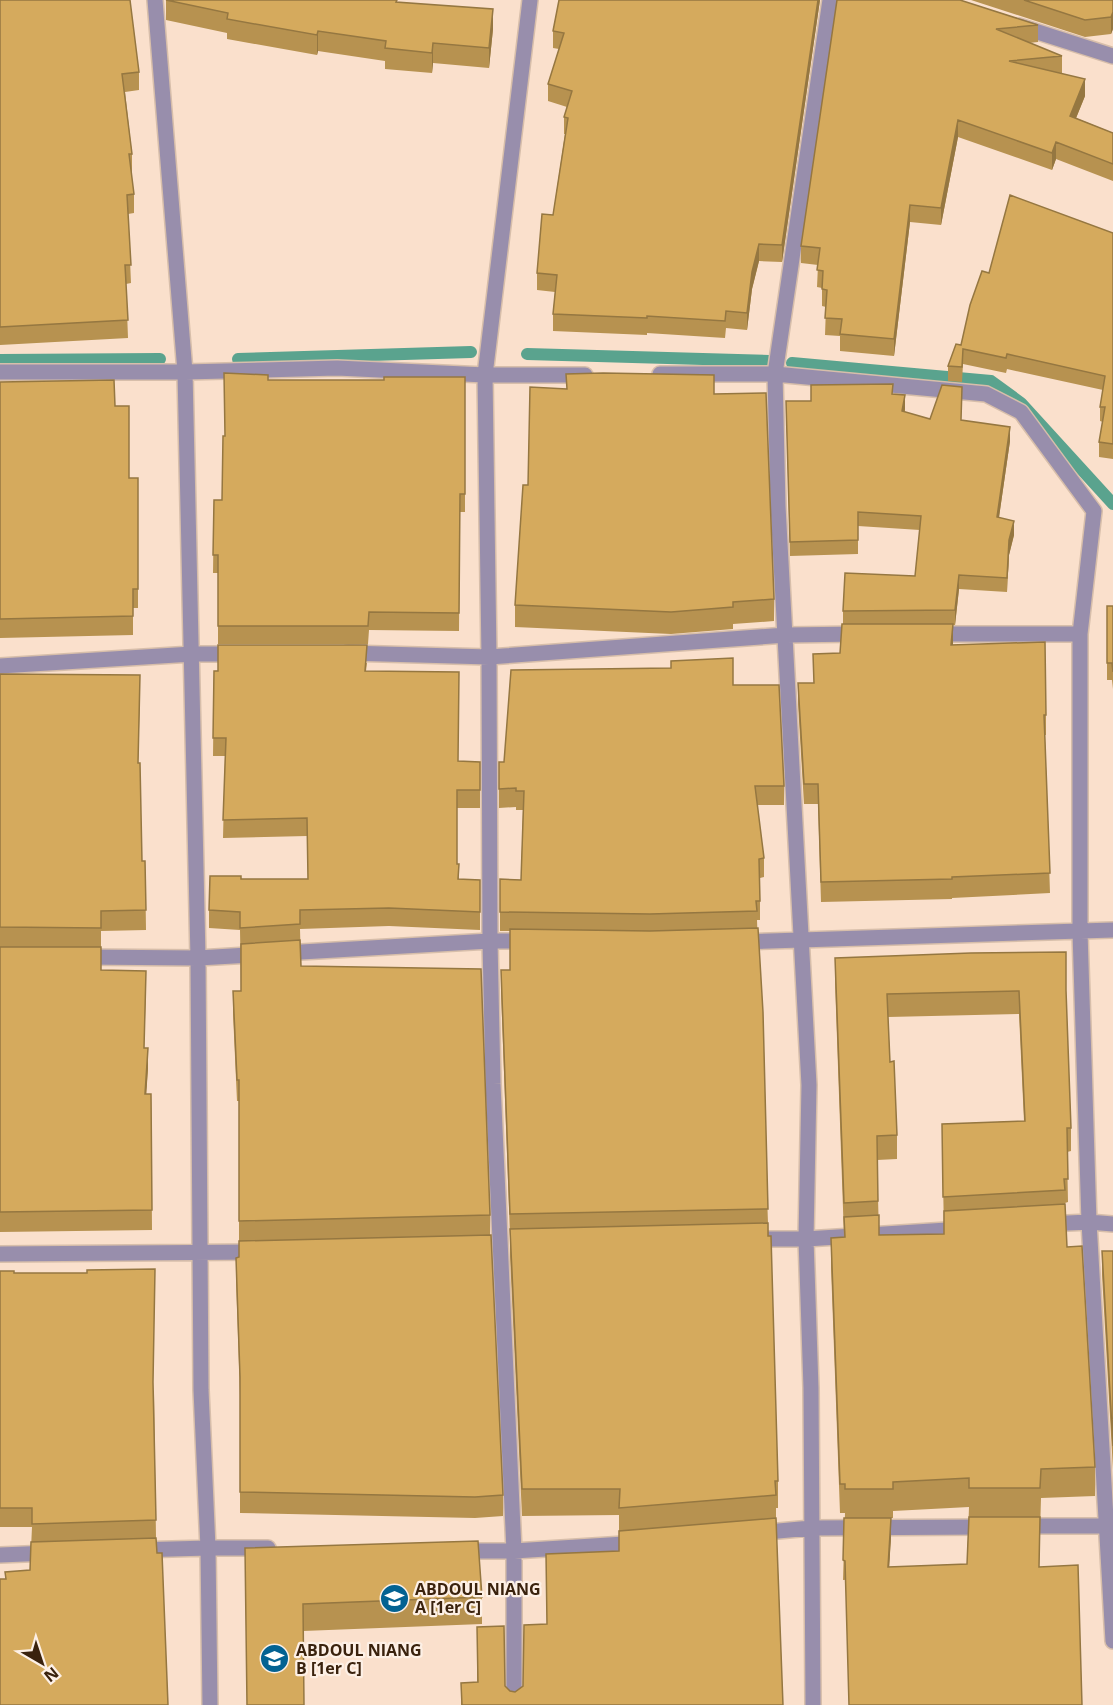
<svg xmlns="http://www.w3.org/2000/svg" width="1113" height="1705" viewBox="0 0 1113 1705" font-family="'Open Sans',sans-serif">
<rect width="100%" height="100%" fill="#fae0cc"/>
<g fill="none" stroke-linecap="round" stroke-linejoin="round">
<path stroke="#5aa38e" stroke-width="12" d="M527,354L769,361
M238,359L471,352
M0,360L160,359
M792,363L991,381L1021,403L1113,504"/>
<defs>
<path id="minor" d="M155,0L185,372L198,958L201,1390L208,1548L210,1705
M0,372H185L337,368L485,375H585
M660,374H775L986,394L1021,412L1094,511L1080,634V932L1089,1222L1113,1641
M935,634H1080
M348,653L489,657L786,635L860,634
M0,666L192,654H237
M738,942L1113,930
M82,957L198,958L490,941H528
M1047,1224L1089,1222L1113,1224
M751,1239H806L963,1229
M0,1254L259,1252
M1020,1526H1113
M756,1533L811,1528L987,1527
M136,1550L208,1548H268
M460,1551H514L640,1543
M0,1555L49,1553
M514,1705V1551L493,1084L490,941L489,657L485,375L530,0
M813,1705L811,1388L806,1239L809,1085L778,506L775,374L830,0"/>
<path id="tertiary" d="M1019,26L1113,56"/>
</defs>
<use href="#minor" stroke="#d7beaa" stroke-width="18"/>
<use href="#tertiary" stroke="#d7beaa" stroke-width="18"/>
<use href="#minor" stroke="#988eac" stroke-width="15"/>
<use href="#tertiary" stroke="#988eac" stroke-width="15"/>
</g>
<path fill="#b79250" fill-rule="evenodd" d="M0,0L139,72V90L125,92L132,154V172L131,173L134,194V213L128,214L131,283L126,284L128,338L0,345Z
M166,0L400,2L493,29L489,68L433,63L432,73L385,69V61L318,51L317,55L227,39V33L166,20Z
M558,0H820L782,262L759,261L752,289L747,330L726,328L725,338L647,333V335L553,331V314L555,292L537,290V273L553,215L565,134H564V117L567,107L548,101V84L559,49L553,48V31L559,0Z
M837,0L1038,25V42L1029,43L1062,56V73L1085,96L1076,118L1113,133V181L1056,159L1052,170L958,137L941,225L910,222L894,356L840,351V336L825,335L826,307L822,306V288L817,287L818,265L801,263V246Z
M971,0H1113V29L1111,34L1085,37Z
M1113,233V459L1099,457V442L1103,422L1100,421V407L1103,390L1007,369L1006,373L963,364L962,382L948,381V366L961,345L989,273Z
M465,377V512H460L459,631L369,630L368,644H218V573H213L214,500H222L225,436L268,380H384Z
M0,382L115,406L129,478H138V608H133V635L0,638Z
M714,394L774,599V621L733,624V629L671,634L515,627V605L528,485Z
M893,394L905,409V412L930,419L961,420L1010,441L999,517L1014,535L1009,555L1007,592L959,589L955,625H953V645L1046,715V735H1045L1050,893L952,898V899L821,902L818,804H804L798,704V683H814L813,654L840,653L843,624V611L915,576L920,530L858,526V554L790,556L786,401H811Z
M1107,606H1113V689L1112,680H1107Z
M367,663L366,671L458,761L480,762V808H457V864L459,879L480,880V930L389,926L300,929L301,966L490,1215V1235L503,1495V1516L475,1518L240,1513V1395L236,1279V1258L239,1257V1101H237L233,1013V991H241L240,930L209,928V910L241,879H308L307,836L223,838L225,756H213L214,671Z
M0,674L140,695L138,763L142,861H145L146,930L101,931V970L146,991L144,1048L148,1068L146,1094H151L152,1230L0,1232Z
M733,685L784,786V805H757L764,858V877L760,878V920H757L768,1223L778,1481V1508H776V1518L783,1705H461V1683H477V1627L505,1686L510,1691L515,1692L523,1686L547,1624L546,1554L619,1551V1515L522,1516L510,1256V1236L501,991V970H510V931H500V879L521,880L523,810H516V807L499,808V762H504Z
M835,958L1066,998L1071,1128V1151L1067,1152L1068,1202L1065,1203L1067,1247L1095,1467V1496L1041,1498L1039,1567L843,1580L845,1513H840L831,1267V1238L844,1237L835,982ZM1019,1014L1024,1121L942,1124L944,1234L879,1235L877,1160L897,1159V1135L890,1062L888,1017ZM969,1507L967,1564L889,1567L891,1537V1518H893V1511Z
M1102,1251H1113V1470L1102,1275Z
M0,1271L14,1273L154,1391L156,1538L5,1579L30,1570L32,1527H0Z
M245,1548L482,1597V1624L303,1631Z"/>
<path fill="#957741" d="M818,0H820L782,262V245Z
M493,9V29L489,68V48Z
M1113,12V29L1111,34V17Z
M318,31V51L317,55V35Z
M433,43V63L432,73V53Z
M1085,79V96L1070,133V116Z
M958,120V137L941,225V208Z
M1056,142V159L1052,170V153Z
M910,205V222L894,356V339Z
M759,244V261L752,289L747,330V313L752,272Z
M905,395V409L902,425V411Z
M1010,427V441L997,531V517Z
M1014,521V535L1009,555L1007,592L1009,540Z
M959,575V589L955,625V610Z
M953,624V644L951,666V645Z
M148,1048V1068L145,1114V1094Z
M891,1518V1537L888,1587V1567Z"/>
<path fill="#d5aa5d" stroke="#957741" stroke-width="1.5" d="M0,0H130L139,72L122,74L132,154H129L134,194L127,195L131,265H125L128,320L0,327Z
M166,0H397L396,2L493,9L489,48L433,43L432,53L385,48L386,41L318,31L317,35L227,19L228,13Z
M559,0H818L782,245L759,244L752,272L747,313L726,311L725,321L647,316V318L553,314L557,275L537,273L542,214L553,215L568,118L564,117L572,91L548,84L564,33L553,31Z
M837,0H960L1038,25L996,29L1062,56L1009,61L1085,79L1070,116L1113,133V164L1056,142L1052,153L958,120L941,208L910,205L894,339L840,334L842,319L825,318L827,290L822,289L823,271L817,270L820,248L801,246Z
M1024,0H1113V12L1111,17L1085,20Z
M1010,195L1113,233V444L1099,442L1105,407H1100L1105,376L1007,354L1006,358L963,349L962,367L948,366L956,344L961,345L970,305L982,271L989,273Z
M224,373L268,375V380H384V377H465V494H460L459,613L369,612L368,626H218V555H213L214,500H222L223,436H225Z
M603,373L714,375V394L766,393L774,599L733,602V607L671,612L515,605L523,485H528L530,387L567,389L566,374Z
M114,380L115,406H129V478H138V589H133V616L0,619V382Z
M893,384L892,394L905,395L902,411L930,419L942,385L962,387L961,420L1010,427L997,517L1014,521L1009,540L1007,578L959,575L955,610L843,611L845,573L915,576L921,516L858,512V540L790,542L786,401H811V385Z
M1107,606H1113V672L1112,663H1107Z
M842,624H953L951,645L1045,642L1046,715H1044L1050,873L952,877V879L821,882L818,784H804L798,683H814L813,654L840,653Z
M218,645H367L365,671L459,672L458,761L480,762V790H457V864H459L458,879L480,880V912L389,908L300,910V924L240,928V912L209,910L210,876H241V879H308L307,818L223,820L226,738H213L214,671H218Z
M733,658V685H779L784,786H755L764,858L759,859L760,901H756L757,911L650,914L500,912V879L521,880L524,791H516V788L499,789V762H504L511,670L671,668V661Z
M0,674L140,675L138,763H140L142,861H145L146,910L101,911V928L0,927Z
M758,928L763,1012L768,1209L510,1214L501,970H510V929L650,931Z
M300,940L301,966L481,969L490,1215L239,1221V1080H237L233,991H241V944Z
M0,947H101V970L146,971L144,1048H148L145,1094H151L152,1210L0,1212Z
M1066,952V990L1071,1128H1067L1068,1179H1064L1065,1190L943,1197L942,1124L1025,1121L1019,991L887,994L890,1062L894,1061L897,1135L877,1136L878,1201L844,1203L835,958L971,953Z
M1065,1204L1067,1247L1082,1246L1095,1467L1041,1469L1040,1488H969V1478L893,1482V1489H845V1484H840L831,1238L845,1237L844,1217L879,1215V1235L944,1234V1211Z
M768,1223V1236H771L778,1481H775L776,1495L619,1508L620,1489H522L510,1229Z
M491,1235L503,1495L475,1497L240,1492V1377L236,1258L239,1257V1241Z
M1102,1251H1113V1446Z
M155,1269L153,1382L156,1520L32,1524V1508H0V1271H14V1273H87V1270Z
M969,1517H1040L1039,1567L1078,1565L1082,1705H849L845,1561L843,1560L844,1518H891L888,1567L967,1564Z
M776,1518L783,1705H462L461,1683L478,1682L477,1627L504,1626L505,1686L510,1691L515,1692L523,1686L524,1625L547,1624L546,1554L619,1551V1531Z
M156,1538L157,1553H162L168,1705H0V1579H6L5,1572L30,1570L31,1542Z
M478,1541L482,1597L303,1604L304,1705H247L245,1548Z"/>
<defs>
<symbol id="school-disc" viewBox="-11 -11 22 22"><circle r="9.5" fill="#036292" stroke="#fdf0e6"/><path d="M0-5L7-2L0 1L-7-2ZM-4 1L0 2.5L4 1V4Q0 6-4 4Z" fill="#fff"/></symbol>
</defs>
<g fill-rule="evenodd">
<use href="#school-disc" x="378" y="1582" width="33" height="33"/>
<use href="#school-disc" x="258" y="1642" width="33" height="33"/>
</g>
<g text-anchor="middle" stroke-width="4.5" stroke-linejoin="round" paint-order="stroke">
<g font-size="16" font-weight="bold" fill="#3a220d" stroke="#fdf0e6" text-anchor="start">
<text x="415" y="1595">ABDOUL NIANG<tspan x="415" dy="18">A [1er C]</tspan></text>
<text x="296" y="1656">ABDOUL NIANG<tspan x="296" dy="18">B [1er C]</tspan></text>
</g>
</g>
<g transform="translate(42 1663) rotate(141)" stroke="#fdf0e6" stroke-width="4.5" paint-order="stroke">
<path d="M0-4.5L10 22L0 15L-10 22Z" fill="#3a220d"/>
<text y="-9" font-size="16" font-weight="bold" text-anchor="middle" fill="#3a220d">N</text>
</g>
</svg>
